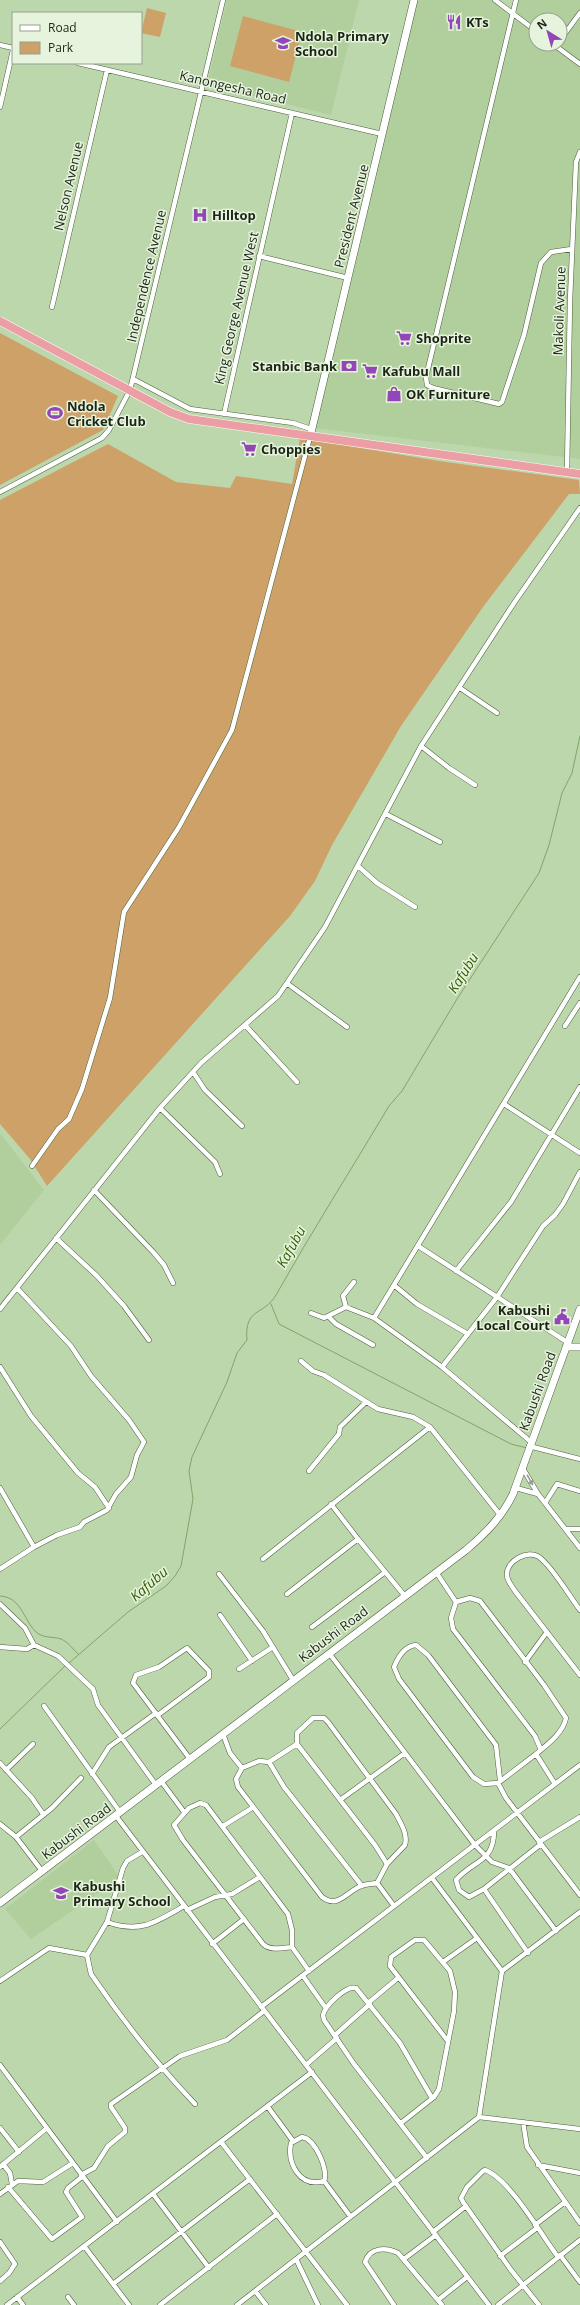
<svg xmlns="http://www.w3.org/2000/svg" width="580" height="2305" viewBox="0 0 580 2305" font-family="'Open Sans',sans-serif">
<rect width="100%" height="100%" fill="#bdd7ad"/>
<path fill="#b1ce9d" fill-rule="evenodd" d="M227,0H359L331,115L207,85Z
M417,0H499L515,12L518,0H580V459L314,428ZM536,20H560V44H536Z
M0,1133L44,1190L0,1245Z
M94,1840L120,1878L31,1939L5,1909Z"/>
<path fill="#cda167" d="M147,8L166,13L160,37L141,33Z
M243,16L302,32L289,82L230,66Z
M0,333L118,396L103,430L0,485Z
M300,438L439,461L579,480L580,494H569L483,607L401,726L332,845L315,881L290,916L47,1186L30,1159L0,1124V500L108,444L176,482L230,488L236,476L292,484Z"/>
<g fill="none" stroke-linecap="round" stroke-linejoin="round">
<path stroke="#81a469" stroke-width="1" d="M271,1304L279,1324L511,1444L527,1448
M0,1596C21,1597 23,1618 35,1631C43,1639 52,1636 61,1639C68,1642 73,1649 78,1654
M69,1663L128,1612L166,1586L175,1576L181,1566L193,1499L189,1471L192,1457L227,1382L237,1353L247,1340C244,1307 264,1316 276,1295C312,1231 351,1170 389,1106L402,1091L457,999L539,873L549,845L562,793L572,773L580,736
M0,1729L65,1666"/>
<defs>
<path id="street" d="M495,0L536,31
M516,0L426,377L427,385L433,388L499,404L502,402L524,335L541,263L551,252L572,249
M560,40L580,13
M553,44L580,64
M0,45L13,48
M78,63L382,134
M0,107L13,50
M259,256L348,278
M52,307L107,70
M133,379L190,409L293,423L311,429
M224,414L292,113
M567,472L570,300L576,162L580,152
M0,492L102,438L109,430L130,390L223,0
M460,688L497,713
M421,746L449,768L475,785
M386,814L440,842
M358,866L377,883L415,907
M288,984L347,1027
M245,1025L297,1082
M565,1026L580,1003
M193,1072L205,1090L242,1126
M504,1104L580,1153
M160,1108L215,1162L220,1174
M32,1166L58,1129L69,1119L82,1089L110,998L124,912L179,827L232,730L310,437
M94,1190L154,1253L164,1265L173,1283
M56,1238L97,1276L124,1306L149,1340
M418,1246L567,1342
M456,1271L511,1202L580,1087
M395,1286L417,1304L468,1334
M17,1288L71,1346L91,1376L129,1420L144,1442L137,1455L131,1477L116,1494L107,1510L84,1522L80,1527L57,1535L34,1547
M346,1307L343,1296L354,1282
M0,1309L160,1108L201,1063L278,996L325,927L421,746L514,603L580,508
M311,1313L324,1318L346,1307L374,1318
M329,1317L336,1324L373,1345
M301,1361L313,1371L324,1375L378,1409L413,1417L430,1427
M0,1367L31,1416L78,1473L95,1487L109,1508
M442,1367L497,1297L543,1226L555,1215L563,1204L580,1172
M531,1442L442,1367L374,1318L580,977
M529,1446L580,1459
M522,1467L538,1494L580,1548
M309,1471L339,1434L340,1427L366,1402
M0,1488L34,1547L0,1569
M516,1488L538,1494
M545,1503L557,1484L580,1491
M331,1504L358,1539
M566,1529H580
M263,1559L430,1427L501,1516
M436,1572L456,1602
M219,1574L263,1631L293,1680
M287,1594L358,1539L404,1595
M0,1604L25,1628L34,1645L58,1656L93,1689L98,1705L156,1785
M580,1610C570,1597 552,1566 539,1557C528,1549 506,1561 507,1575C507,1581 512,1586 515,1591L580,1675
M220,1615L252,1661
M312,1627L384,1573
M0,1647L27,1649L34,1645
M329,1653L475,1845L492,1862L509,1868L556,1931
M525,1662L547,1632
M239,1669L273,1647
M44,1706L120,1812
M158,1715L209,1677V1671L187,1648L159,1667L136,1675L133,1683L190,1759
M223,1734L230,1753L242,1768
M297,1744L269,1762L259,1761L242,1768L236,1779L238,1787L322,1897C338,1909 346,1892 361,1886C366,1884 372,1884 377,1883L394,1906
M541,1750L535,1736L453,1629L451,1618L456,1602L470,1598L480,1601L544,1685L566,1718C563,1733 548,1744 536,1754L498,1783L506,1798L580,1895
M536,1754L555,1784
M269,1762L284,1787L362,1886
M0,1763L32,1798L43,1814
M6,1770L33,1744
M92,1774L109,1747L156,1713
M161,1781L184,1812
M498,1783L484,1784L473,1777L399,1679L394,1667C398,1657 404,1646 416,1645L428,1655L496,1745L500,1780
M340,1800L405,1753
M116,1816L489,2305
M0,1824L16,1837L42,1871
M223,1826L252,1808
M16,1837L52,1808L81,1778
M539,1842L580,1817
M142,1852L127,1861L123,1868L107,1922L87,1955L91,1974C123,2021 156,2063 195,2104
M432,1878L502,1971
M377,1883L387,1864L405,1845C408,1834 401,1824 396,1814L328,1722L324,1718H313L297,1733V1744L375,1845L387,1864
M484,1889L469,1897L459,1890L456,1880C473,1860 494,1863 494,1831
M187,1910L215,1897L232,1894L260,1877
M107,1922C140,1934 156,1922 184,1906
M212,1944L244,1919
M292,1947C283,1948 270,1951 263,1944L183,1840L174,1825L189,1808L200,1803L206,1805L288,1914L292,1930V1947L309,1971
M528,1953L484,1889L541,1844
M443,1962L477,1938
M303,1976L325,2007
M0,1981L49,1948L87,1955
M368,2003L398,1978
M261,2007L580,1765
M335,2035L370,2004
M0,2065L117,2222
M306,2065L337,2038
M268,2107L293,2141
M479,2117L502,1971L580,1912
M523,2122L527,2147L580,2223
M401,2123L434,2097L439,2089L454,2011L455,1992L450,1971L424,1940H415L391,1957L390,1966L447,2040
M0,2128L19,2152
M302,2137C315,2139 329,2170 324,2181C300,2188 287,2164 291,2143Z
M221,2142L347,2305
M427,2158L354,2064L324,2020L323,2015C325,2006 346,1985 356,1988L400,2043L432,2098
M3,2164L10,2173L12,2184
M538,2165L580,2173
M0,2167L47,2128
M81,2175L94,2168L108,2146L125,2132V2128L111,2107V2104L180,2056L227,2040L264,2011
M324,2181L350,2216
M8,2187L52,2239L82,2217L66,2192L68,2188L83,2176
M0,2194L18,2181L43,2182L73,2163
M153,2194L209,2268
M535,2225L565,2202
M433,2232L466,2206
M0,2242L15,2264L9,2273L0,2281
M84,2246L129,2305
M560,2255L580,2282
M500,2256L537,2228
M296,2259L318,2305
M404,2259L436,2235
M113,2284L250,2179
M255,2291L266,2305
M17,2297L23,2305
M68,2297L74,2305
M438,2300L467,2277
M7,2305L312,2072
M160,2305L277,2214
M237,2305L479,2117L580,2129
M394,2305L365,2262C370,2247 386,2247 398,2253L442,2305
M498,2305L580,2240
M539,2305L511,2270L463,2202L461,2198L467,2187L483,2171L485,2170C509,2178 542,2236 558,2257"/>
<path id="secondary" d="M310,437L414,0
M566,1347H580
M0,1903L466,1550C486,1533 502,1517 513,1494L580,1309"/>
<path id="highway" d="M0,321L170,412L189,419L580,474"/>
</defs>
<use href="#street" stroke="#4a603b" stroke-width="5.5"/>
<use href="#secondary" stroke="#4a603b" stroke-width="8"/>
<use href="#highway" stroke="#fff" stroke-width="9"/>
<use href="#street" stroke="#fff" stroke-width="4.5"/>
<use href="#secondary" stroke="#fff" stroke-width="7"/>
<use href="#highway" stroke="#ec9ea5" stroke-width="8"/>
</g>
<defs><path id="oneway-solid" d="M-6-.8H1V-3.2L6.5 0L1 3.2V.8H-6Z"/></defs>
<use fill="#999d96" href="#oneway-solid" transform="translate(530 1480) rotate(61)"/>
<defs>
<symbol id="restaurant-bare" viewBox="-9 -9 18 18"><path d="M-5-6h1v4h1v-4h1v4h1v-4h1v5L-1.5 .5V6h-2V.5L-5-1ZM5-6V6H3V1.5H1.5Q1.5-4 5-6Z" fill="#9246b7" stroke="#e6f3dd" stroke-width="2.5" paint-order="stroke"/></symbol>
<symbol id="school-bare" viewBox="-9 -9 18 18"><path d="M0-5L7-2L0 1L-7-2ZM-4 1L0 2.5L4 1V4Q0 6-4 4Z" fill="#9246b7" stroke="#e6f3dd" stroke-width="2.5" paint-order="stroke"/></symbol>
<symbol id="hospital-bare" viewBox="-9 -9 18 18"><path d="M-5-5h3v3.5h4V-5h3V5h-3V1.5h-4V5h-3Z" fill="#9246b7" stroke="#e6f3dd" stroke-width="2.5" paint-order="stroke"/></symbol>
<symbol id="supermarket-bare" viewBox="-9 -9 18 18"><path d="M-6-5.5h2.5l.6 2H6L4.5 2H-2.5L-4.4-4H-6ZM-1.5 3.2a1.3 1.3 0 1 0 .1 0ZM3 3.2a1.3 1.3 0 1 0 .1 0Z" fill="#9246b7" stroke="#e6f3dd" stroke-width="2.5" paint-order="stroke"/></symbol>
<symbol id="bank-bare" viewBox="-9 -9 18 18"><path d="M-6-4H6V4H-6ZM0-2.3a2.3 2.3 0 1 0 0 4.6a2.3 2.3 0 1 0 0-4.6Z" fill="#9246b7" stroke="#e6f3dd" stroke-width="2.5" paint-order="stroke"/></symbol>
<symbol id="shop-bare" viewBox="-9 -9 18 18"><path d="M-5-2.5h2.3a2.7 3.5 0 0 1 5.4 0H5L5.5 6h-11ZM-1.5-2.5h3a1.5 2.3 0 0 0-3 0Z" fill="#9246b7" stroke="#e6f3dd" stroke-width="2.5" paint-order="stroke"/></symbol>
<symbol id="stadium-bare" viewBox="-9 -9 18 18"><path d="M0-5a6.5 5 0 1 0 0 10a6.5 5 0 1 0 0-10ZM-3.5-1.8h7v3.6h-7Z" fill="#9246b7" stroke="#e6f3dd" stroke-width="2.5" paint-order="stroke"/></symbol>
<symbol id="civic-bare" viewBox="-9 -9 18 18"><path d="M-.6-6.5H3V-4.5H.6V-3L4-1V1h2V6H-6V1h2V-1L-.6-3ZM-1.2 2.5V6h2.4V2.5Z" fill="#9246b7" stroke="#e6f3dd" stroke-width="2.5" paint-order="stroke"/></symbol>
</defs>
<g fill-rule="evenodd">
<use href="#restaurant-bare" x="443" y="11" width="22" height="22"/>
<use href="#school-bare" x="272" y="32" width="22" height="22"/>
<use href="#hospital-bare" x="189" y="204" width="22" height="22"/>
<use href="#supermarket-bare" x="393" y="327" width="22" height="22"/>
<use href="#bank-bare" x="338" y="355" width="22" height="22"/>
<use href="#supermarket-bare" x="359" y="360" width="22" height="22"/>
<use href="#shop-bare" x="383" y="383" width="22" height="22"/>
<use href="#stadium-bare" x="44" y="402" width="22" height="22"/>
<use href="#supermarket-bare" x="238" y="438" width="22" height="22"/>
<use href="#civic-bare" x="551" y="1306" width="22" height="22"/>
<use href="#school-bare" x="50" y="1882" width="22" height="22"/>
</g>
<g text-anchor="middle" stroke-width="3" stroke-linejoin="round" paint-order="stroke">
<g font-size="13" font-weight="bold" fill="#1c2515" stroke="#e6f3dd" text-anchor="start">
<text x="466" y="27">KTs</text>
<text x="295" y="41">Ndola Primary<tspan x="295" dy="15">School</tspan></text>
<text x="212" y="220">Hilltop</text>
<text x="416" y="343">Shoprite</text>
<text x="337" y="371" text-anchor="end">Stanbic Bank</text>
<text x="382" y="376">Kafubu Mall</text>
<text x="406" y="399">OK Furniture</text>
<text x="67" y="411">Ndola<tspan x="67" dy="15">Cricket Club</tspan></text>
<text x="261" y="454">Choppies</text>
<text x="550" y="1315" text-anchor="end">Kabushi<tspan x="550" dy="15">Local Court</tspan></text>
<text x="73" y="1891">Kabushi<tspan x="73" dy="15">Primary School</tspan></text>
</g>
<g font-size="13" fill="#1c2515" stroke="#e6f3dd">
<text transform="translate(233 87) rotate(13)" y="5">Kanongesha Road</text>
<text transform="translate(68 186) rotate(-77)" y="5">Nelson Avenue</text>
<text transform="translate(351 216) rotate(-76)" y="5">President Avenue</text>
<text transform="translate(146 276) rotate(-77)" y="5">Independence Avenue</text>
<text transform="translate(236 308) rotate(-77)" y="5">King George Avenue West</text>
<text transform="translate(559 311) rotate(-88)" y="5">Makoli Avenue</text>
<text transform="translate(537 1391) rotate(-70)" y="5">Kabushi Road</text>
<text transform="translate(333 1634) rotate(-37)" y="5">Kabushi Road</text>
<text transform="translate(76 1831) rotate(-37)" y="5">Kabushi Road</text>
</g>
<g font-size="14" font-style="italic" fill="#355f03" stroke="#e6f3dd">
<text transform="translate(463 973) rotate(-58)" y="5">Kafubu</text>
<text transform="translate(291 1247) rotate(-61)" y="5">Kafubu</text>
<text transform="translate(149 1584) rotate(-41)" y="5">Kafubu</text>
</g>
</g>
<rect x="12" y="12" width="130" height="52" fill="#e6f3dd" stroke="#95a18d"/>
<rect x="20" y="25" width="20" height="6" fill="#ffffff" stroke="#95a18d"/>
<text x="48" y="32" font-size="12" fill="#1c2515">Road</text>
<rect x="20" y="42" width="20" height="12" fill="#cda167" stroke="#95a18d"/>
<text x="48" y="52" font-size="12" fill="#1c2515">Park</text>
<g transform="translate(548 32) rotate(323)"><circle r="19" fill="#e6f3dd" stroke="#95a18d"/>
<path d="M0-3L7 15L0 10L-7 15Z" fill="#9246b7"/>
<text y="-6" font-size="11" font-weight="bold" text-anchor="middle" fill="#1c2515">N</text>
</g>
</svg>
